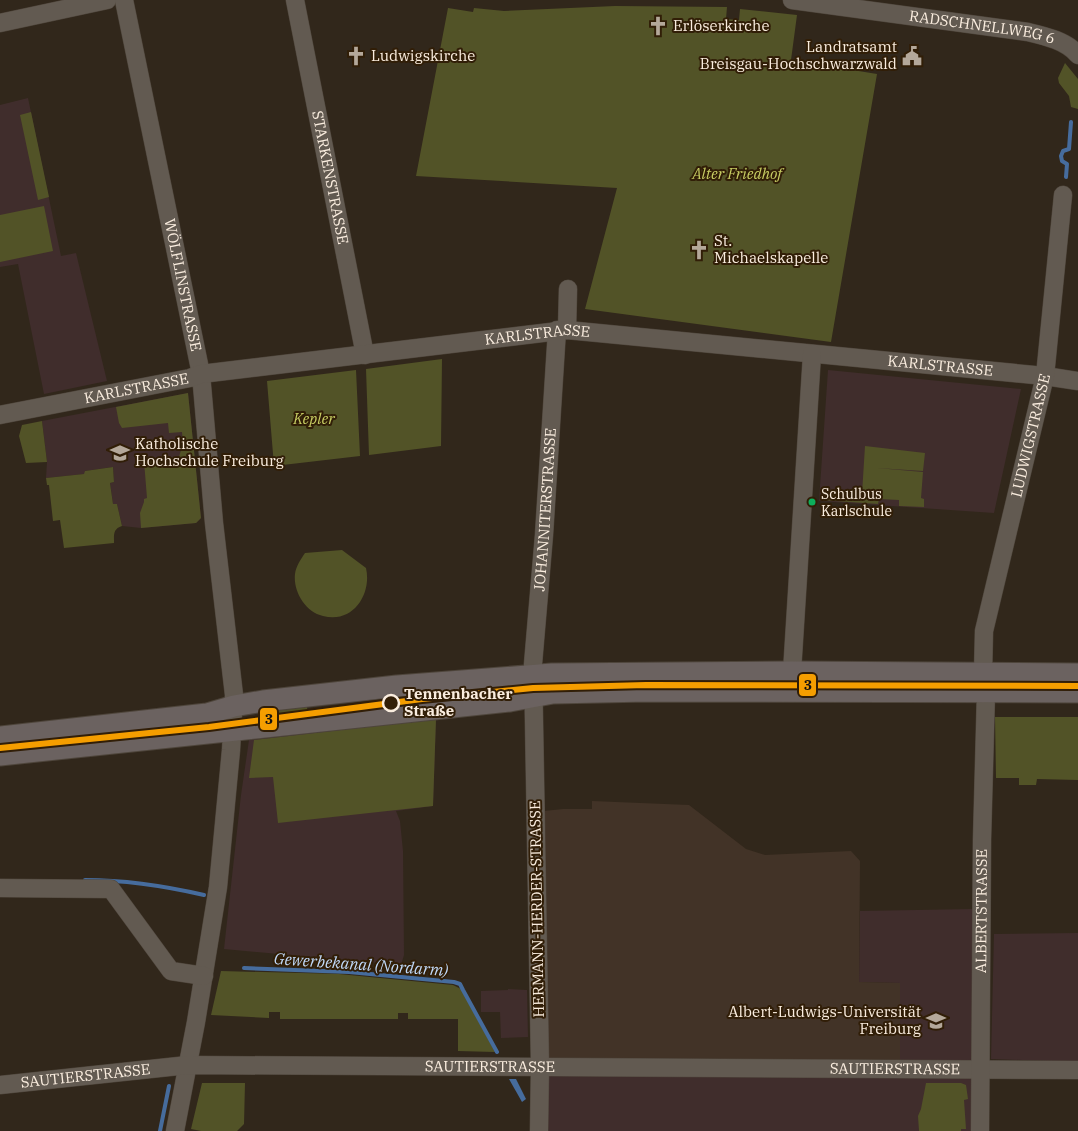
<svg xmlns="http://www.w3.org/2000/svg" width="1078" height="1131" viewBox="0 0 1078 1131" font-family="'IBM Plex Serif',serif">
<rect width="100%" height="100%" fill="#31271b"/>
<path fill="#402d2c" d="M28,98L61,256L76,253L107,381L44,394L18,264L0,267V105Z
M828,370L1021,389L994,513L819,501Z
M188,393L201,518L196,523L141,528L122,526L117,504H113L110,483L114,482L113,467L85,471V474L46,478L47,462L42,421Z
M436,719L433,806L396,811L400,821L403,851L404,955L401,965L224,949L241,795L249,740Z
M973,909L972,1131H547V1064L900,1059V983L859,982L860,911Z
M1078,933V1062L991,1059L994,934Z
M508,989L527,990L528,1037L501,1038L500,1012H481V991L508,990Z"/>
<path fill="#423327" d="M592,801L689,805L746,849L765,855L851,851L860,861L859,982L900,983V1060L547,1064L544,811L563,809H592Z"/>
<path fill="#525327" d="M615,6L727,7L726,19L739,20L740,9L797,15L791,60L877,74L831,342L585,309L617,188L416,176L448,8L473,12L474,8L504,11Z
M1065,63L1078,79V109L1071,107L1069,96L1059,83L1058,78Z
M31,112L49,197L38,200L20,115Z
M44,206L53,251L0,262V215Z
M442,359L441,446L369,455L366,369Z
M356,370L360,456L274,466L267,381Z
M188,393L201,518L196,523L141,528L140,513L144,502V499L147,498L144,461L179,457L183,443L182,432L169,433L168,423L122,428L119,423L116,407Z
M42,421L47,462L26,463L19,436L22,425Z
M865,446L925,453L923,471L877,468L923,472L921,498L924,499V507L899,506V500L879,499L878,504L821,500L822,491L862,494Z
M113,467L114,482L110,483L113,504H117L122,526C113,529 114,534 114,543L64,548L60,520L53,521L49,485H47L46,478L84,474L85,471Z
M342,550L366,568C372,594 353,624 323,616C305,612 293,591 295,574C296,566 301,559 305,553Z
M513,681L514,692L418,707L415,688Z
M306,701L309,720L261,724L259,711Z
M995,717H1078V780L1037,779L1036,785H1019V778H996Z
M436,719L433,806L278,823L273,777L249,778L254,740Z
M221,971L339,974L453,985L461,989L495,1052L458,1051V1019H408V1013H398V1019H280V1012H269V1018L211,1015Z
M202,1083H245L244,1124L237,1131H201L191,1129Z
M926,1083H961L966,1085L968,1099L964,1100L966,1129H961V1131H919L918,1116L921,1109Z"/>
<path fill="#466c9d" d="M509,1079H516L526,1099L522,1102Z"/>
<g fill="none" stroke-linecap="round" stroke-linejoin="round">
<path stroke="#466c9d" stroke-width="4" d="M1066,177L1067,164L1062,161L1061,156L1063,151L1069,149L1071,122
M85,880C125,880 165,886 204,895
M244,968L349,972L454,982L460,984L463,990L497,1052
M160,1131L169,1086"/>
<defs>
<g id="minor">
<path id="s1" d="M124,0L201,374L214,523L234,695L231,750L218,887L196,1022L175,1131"/>
<path id="s2" d="M295,0L365,355"/>
<path id="s3" d="M792,0L1028,32C1045,36 1067,41 1078,55"/>
<path d="M0,23L107,0"/>
<path d="M567,330L568,289"/>
<path id="s4" d="M0,415L190,378L201,374L567,330L1045,376L1078,381"/>
<path d="M792,672L812,354"/>
<path id="s5" d="M983,674L984,631L1045,376L1063,195"/>
<path d="M0,888L111,889L171,971L204,976"/>
<path id="s6" d="M0,1085L188,1065L1078,1070"/>
<path id="s7" d="M539,1131L540,1066L533,664L544,535L557,330"/>
<path id="s8" d="M980,1131L982,840L986,692"/>
</g>
<path id="major" d="M0,737L207,714L234,706L263,701L397,686L552,674L792,672L1078,674
M0,755L510,701L553,693L647,691L1078,692"/>
</defs>
<use href="#minor" stroke="#4e453b" stroke-width="19"/>
<use href="#major" stroke="#4e453b" stroke-width="23"/>
<use href="#minor" stroke="#625a51" stroke-width="18"/>
<use href="#major" stroke="#6b6260" stroke-width="21"/>
<defs>
<path id="tram-1" d="M0,748L209,727L422,699L533,688L646,685L1078,686"/>
</defs>
<use href="#tram-1" stroke="#311e07" stroke-width="10"/>
<use href="#tram-1" stroke="#f59e00" stroke-width="6"/>
</g>
<defs>
<symbol id="church-bare" viewBox="-9 -9 18 18"><path d="M-1.2-6h2.4v3.5h3.3v2.4h-3.3V6h-2.4V-.1h-3.3v-2.4h3.3Z" fill="#b4a89a" stroke="#311e07" stroke-width="2.5" paint-order="stroke"/></symbol>
<symbol id="civic-bare" viewBox="-9 -9 18 18"><path d="M-.6-6.5H3V-4.5H.6V-3L4-1V1h2V6H-6V1h2V-1L-.6-3ZM-1.2 2.5V6h2.4V2.5Z" fill="#b4a89a" stroke="#311e07" stroke-width="2.5" paint-order="stroke"/></symbol>
<symbol id="university-bare" viewBox="-9 -9 18 18"><path d="M0-5L7-2L0 1L-7-2ZM-4 1L0 2.5L4 1V4Q0 6-4 4Z" fill="#b4a89a" stroke="#311e07" stroke-width="2.5" paint-order="stroke"/></symbol>
</defs>
<g fill-rule="evenodd">
<use href="#church-bare" x="644" y="12" width="28" height="28"/>
<use href="#church-bare" x="342" y="42" width="28" height="28"/>
<use href="#civic-bare" x="898" y="42" width="28" height="28"/>
<use href="#church-bare" x="685" y="236" width="28" height="28"/>
<use href="#university-bare" x="106" y="439" width="28" height="28"/>
<use href="#university-bare" x="922" y="1007" width="28" height="28"/>
</g>
<circle fill="#0daf5c" stroke="#311e07" stroke-width="2" cx="812" cy="502" r="4.5"/>
<circle fill="#311e07" stroke="#faeddf" stroke-width="2.5" cx="391" cy="703" r="8"/>
<g text-anchor="middle" stroke-width="4" stroke-linejoin="round" paint-order="stroke">
<g font-size="14" fill="#faeddf" stroke="#311e07" text-anchor="start">
<text x="821" y="499">Schulbus<tspan x="821" dy="17">Karlschule</tspan></text>
</g>
<g font-size="15" fill="#faeddf" stroke="#311e07" text-anchor="start">
<text x="673" y="31">Erlöserkirche</text>
<text x="897" y="52" text-anchor="end">Landratsamt<tspan x="897" dy="17">Breisgau-Hochschwarzwald</tspan></text>
<text x="371" y="61">Ludwigskirche</text>
<text x="714" y="246">St.<tspan x="714" dy="17">Michaelskapelle</tspan></text>
<text x="135" y="449">Katholische<tspan x="135" dy="17">Hochschule Freiburg</tspan></text>
<text x="921" y="1017" text-anchor="end">Albert-Ludwigs-Universität<tspan x="921" dy="17">Freiburg</tspan></text>
</g>
<g font-size="15" fill="#faeddf" stroke="#311e07">
<text dy="5" stroke="none"><textPath href="#s3" startOffset="192">RADSCHNELLWEG 6</textPath></text>
<text dy="5" stroke="none"><textPath href="#s2" startOffset="181">STARKENSTRASSE</textPath></text>
<text dy="5" stroke="none"><textPath href="#s1" startOffset="291">WÖLFLINSTRASSE</textPath></text>
<text dy="5" stroke="none"><textPath href="#s4" startOffset="544">KARLSTRASSE</textPath></text>
<text dy="5" stroke="none"><textPath href="#s4" startOffset="949">KARLSTRASSE</textPath></text>
<text dy="5" stroke="none"><textPath href="#s4" startOffset="139">KARLSTRASSE</textPath></text>
<text dy="5" stroke="none"><textPath href="#s5" startOffset="244">LUDWIGSTRASSE</textPath></text>
<text dy="5" stroke="none"><textPath href="#s7" startOffset="622">JOHANNITERSTRASSE</textPath></text>
<text transform="translate(537 909) rotate(-91)" y="5">HERMANN-HERDER-STRASSE</text>
<text dy="5" stroke="none"><textPath href="#s8" startOffset="220">ALBERTSTRASSE</textPath></text>
<text dy="5" stroke="none"><textPath href="#s6" startOffset="491">SAUTIERSTRASSE</textPath></text>
<text dy="5" stroke="none"><textPath href="#s6" startOffset="896">SAUTIERSTRASSE</textPath></text>
<text dy="5" stroke="none"><textPath href="#s6" startOffset="86">SAUTIERSTRASSE</textPath></text>
</g>
<g font-size="15" font-style="italic" fill="#c7cd63" stroke="#311e07">
<text x="737" y="179">Alter Friedhof</text>
<text x="314" y="424">Kepler</text>
</g>
<g font-size="15" font-weight="bold" fill="#faeddf" stroke="#311e07" text-anchor="start">
<text x="404" y="699">Tennenbacher<tspan x="404" dy="17">Straße</tspan></text>
</g>
<g font-size="16" font-style="italic" fill="#c1dafa" stroke="#311e07">
<text transform="translate(361 964) rotate(4)" y="6">Gewerbekanal (Nordarm)</text>
</g>
</g>
<g stroke="#311e07" stroke-width="2">
<rect x="798" y="673" width="19" height="24" rx="5" fill="#f59e00"/>
<rect x="259" y="707" width="19" height="24" rx="5" fill="#f59e00"/>
</g>
<g font-size="14" text-anchor="middle" font-weight="bold" fill="#111">
<text x="808" y="690">3</text>
<text x="269" y="724">3</text>
</g>
</svg>
